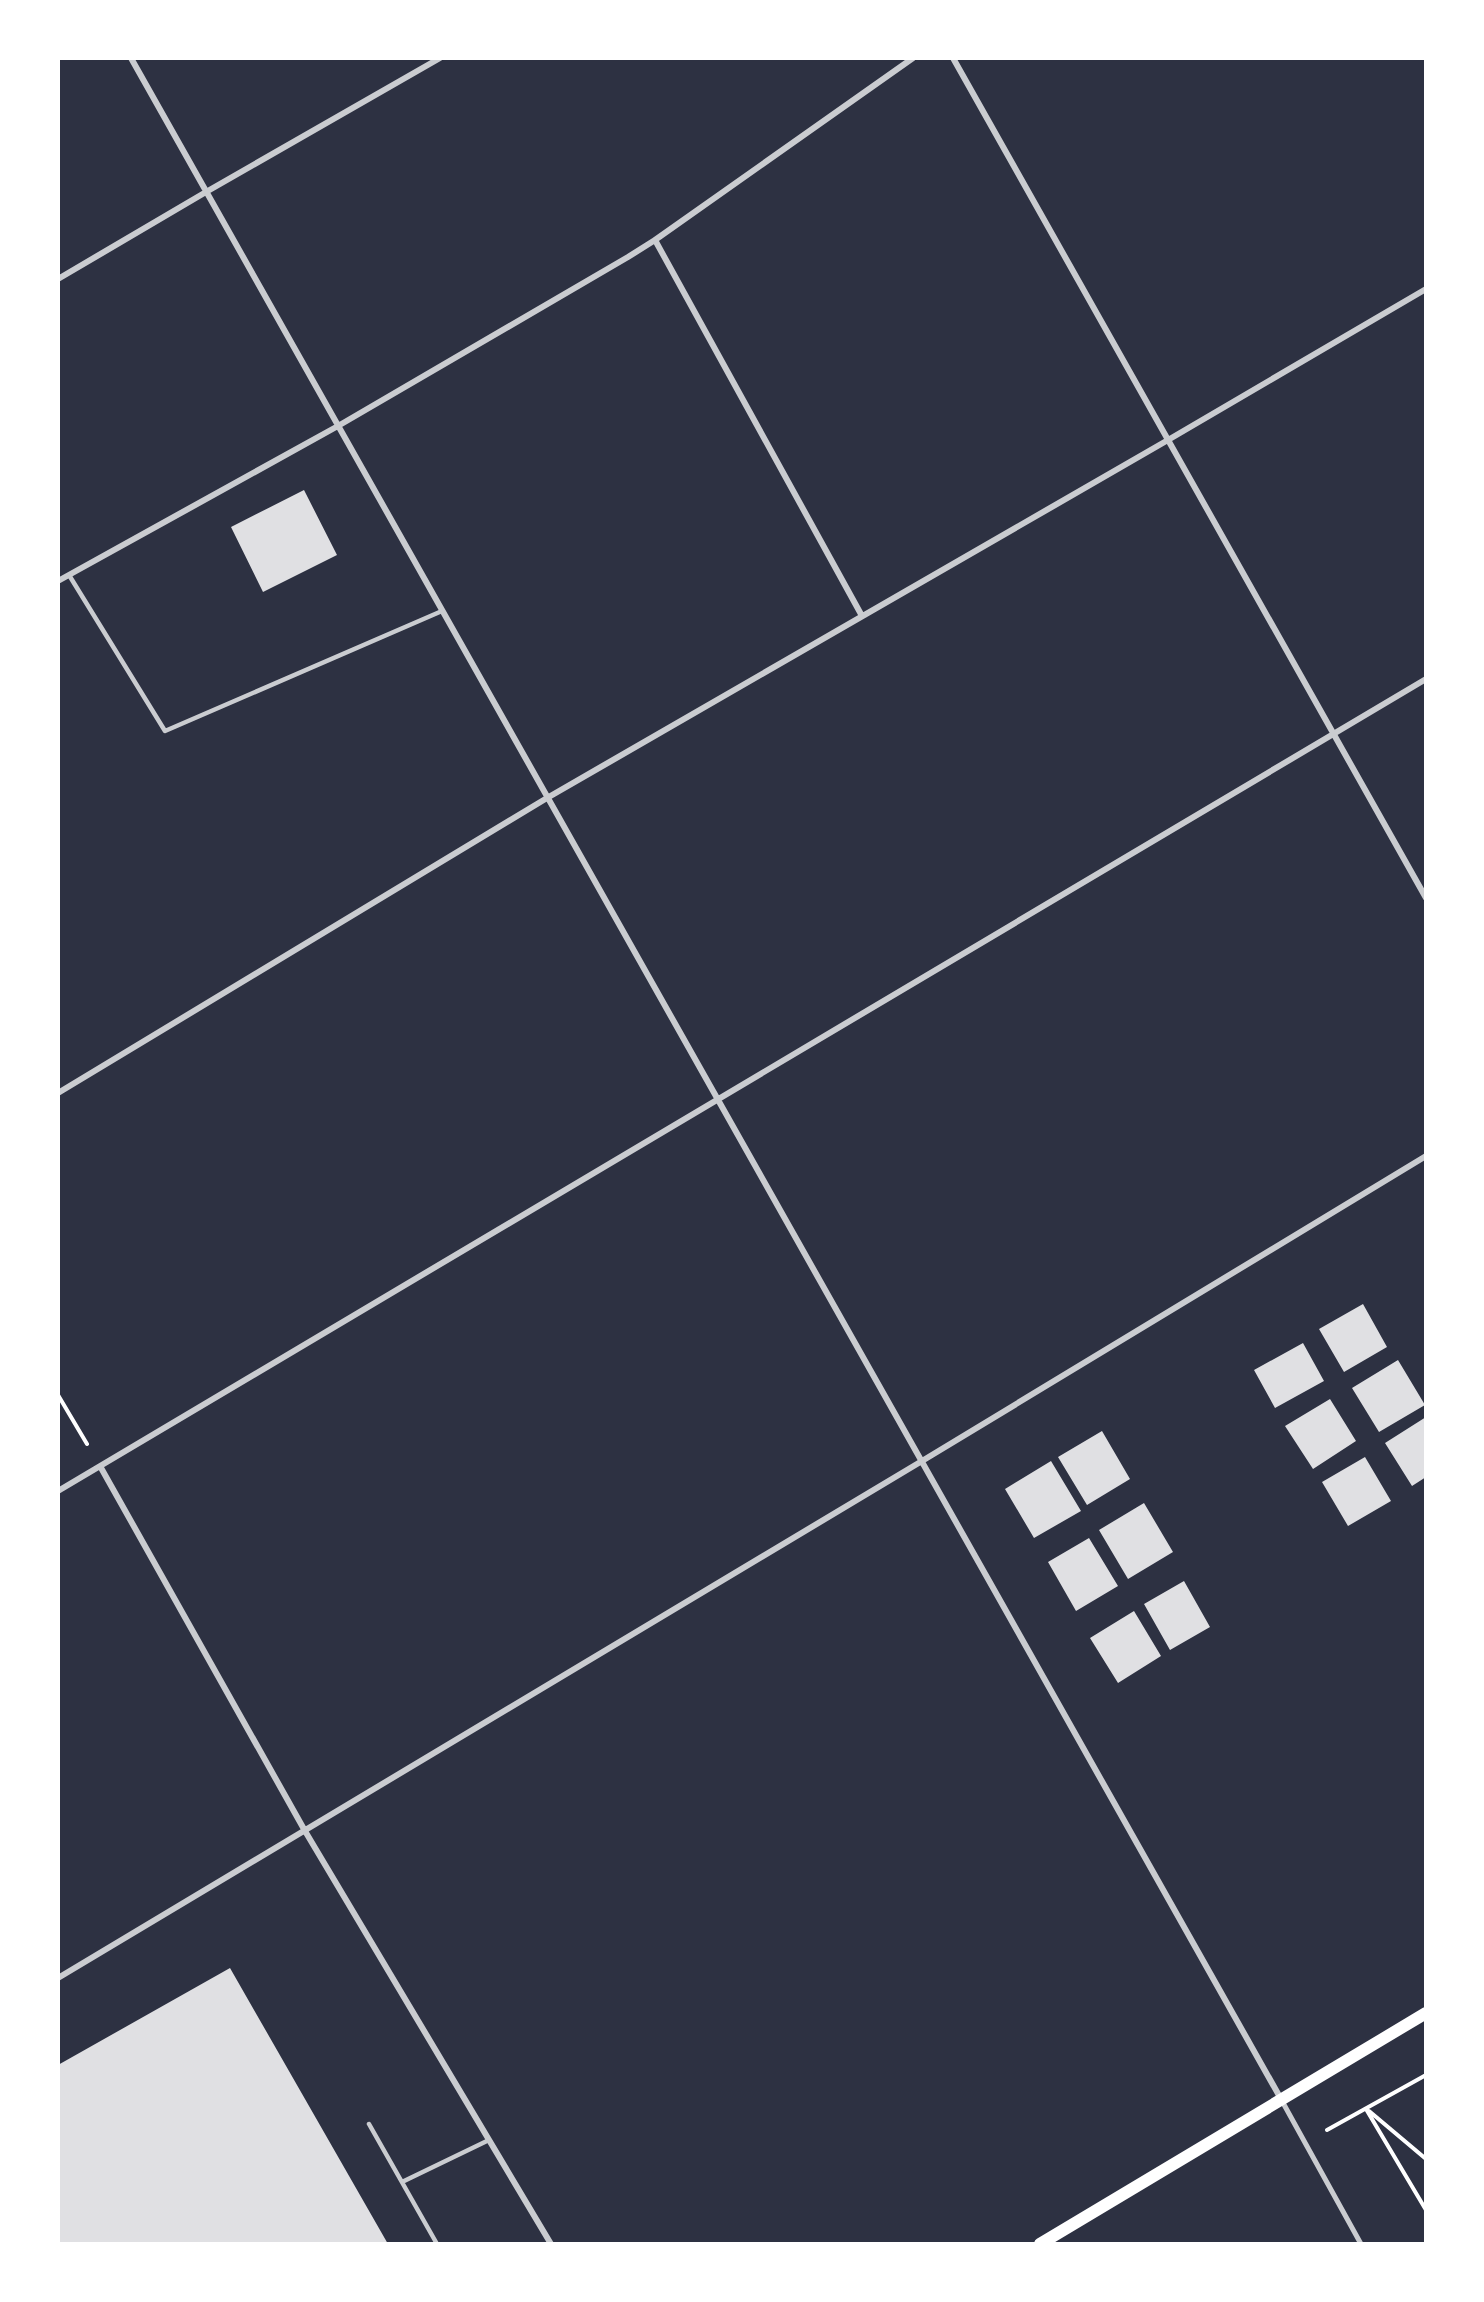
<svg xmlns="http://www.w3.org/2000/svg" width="1484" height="2302" viewBox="0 0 1484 2302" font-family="Cabin,sans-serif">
<rect width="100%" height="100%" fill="#2d3142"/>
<path fill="#e0e0e3" d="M304,490L337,555L263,592L231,527Z
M1363,1304L1387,1347L1344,1372L1319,1329Z
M1303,1343L1324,1381L1275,1408L1254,1370Z
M1398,1360L1425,1405L1379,1432L1352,1388Z
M1330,1399L1356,1441L1313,1469L1285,1426Z
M1426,1417V1477L1412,1486L1385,1443Z
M1102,1431L1130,1479L1087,1505L1058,1457Z
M1365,1457L1391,1501L1348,1526L1322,1482Z
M1051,1461L1081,1511L1034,1538L1005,1489Z
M1144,1503L1173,1552L1128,1579L1099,1530Z
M1089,1538L1118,1586L1076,1611L1048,1562Z
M1184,1581L1210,1627L1170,1650L1144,1604Z
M1134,1611L1161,1656L1118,1683L1090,1638Z
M230,1968L388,2244H58V2065Z"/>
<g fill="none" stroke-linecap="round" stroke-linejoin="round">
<path stroke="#fff" stroke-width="4" d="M58,1395L87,1444
M1366,2109L1426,2210
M1369,2111L1426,2159
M1327,2130L1426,2075"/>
<path stroke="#caccd0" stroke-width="4.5" d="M69,575L165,731L442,611
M369,2124L437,2244
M402,2182L489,2140"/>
<path stroke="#caccd0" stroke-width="5" d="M1282,2101L1361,2244"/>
<path stroke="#caccd0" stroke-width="6" d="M131,58L1281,2099
M953,58L1426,898
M655,240L862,616
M58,279L206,192L440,58
M58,581L338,426L628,257L655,240L913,58
M58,1093L547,798L1168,440L1426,289
M100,1466L305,1831L551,2244
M58,1491L1426,679
M58,1978L922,1461L1426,1156"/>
<path stroke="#fff" stroke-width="12" d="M1040,2244L1426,2013"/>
</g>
<rect width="1484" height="2302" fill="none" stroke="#ffffff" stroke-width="120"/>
</svg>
